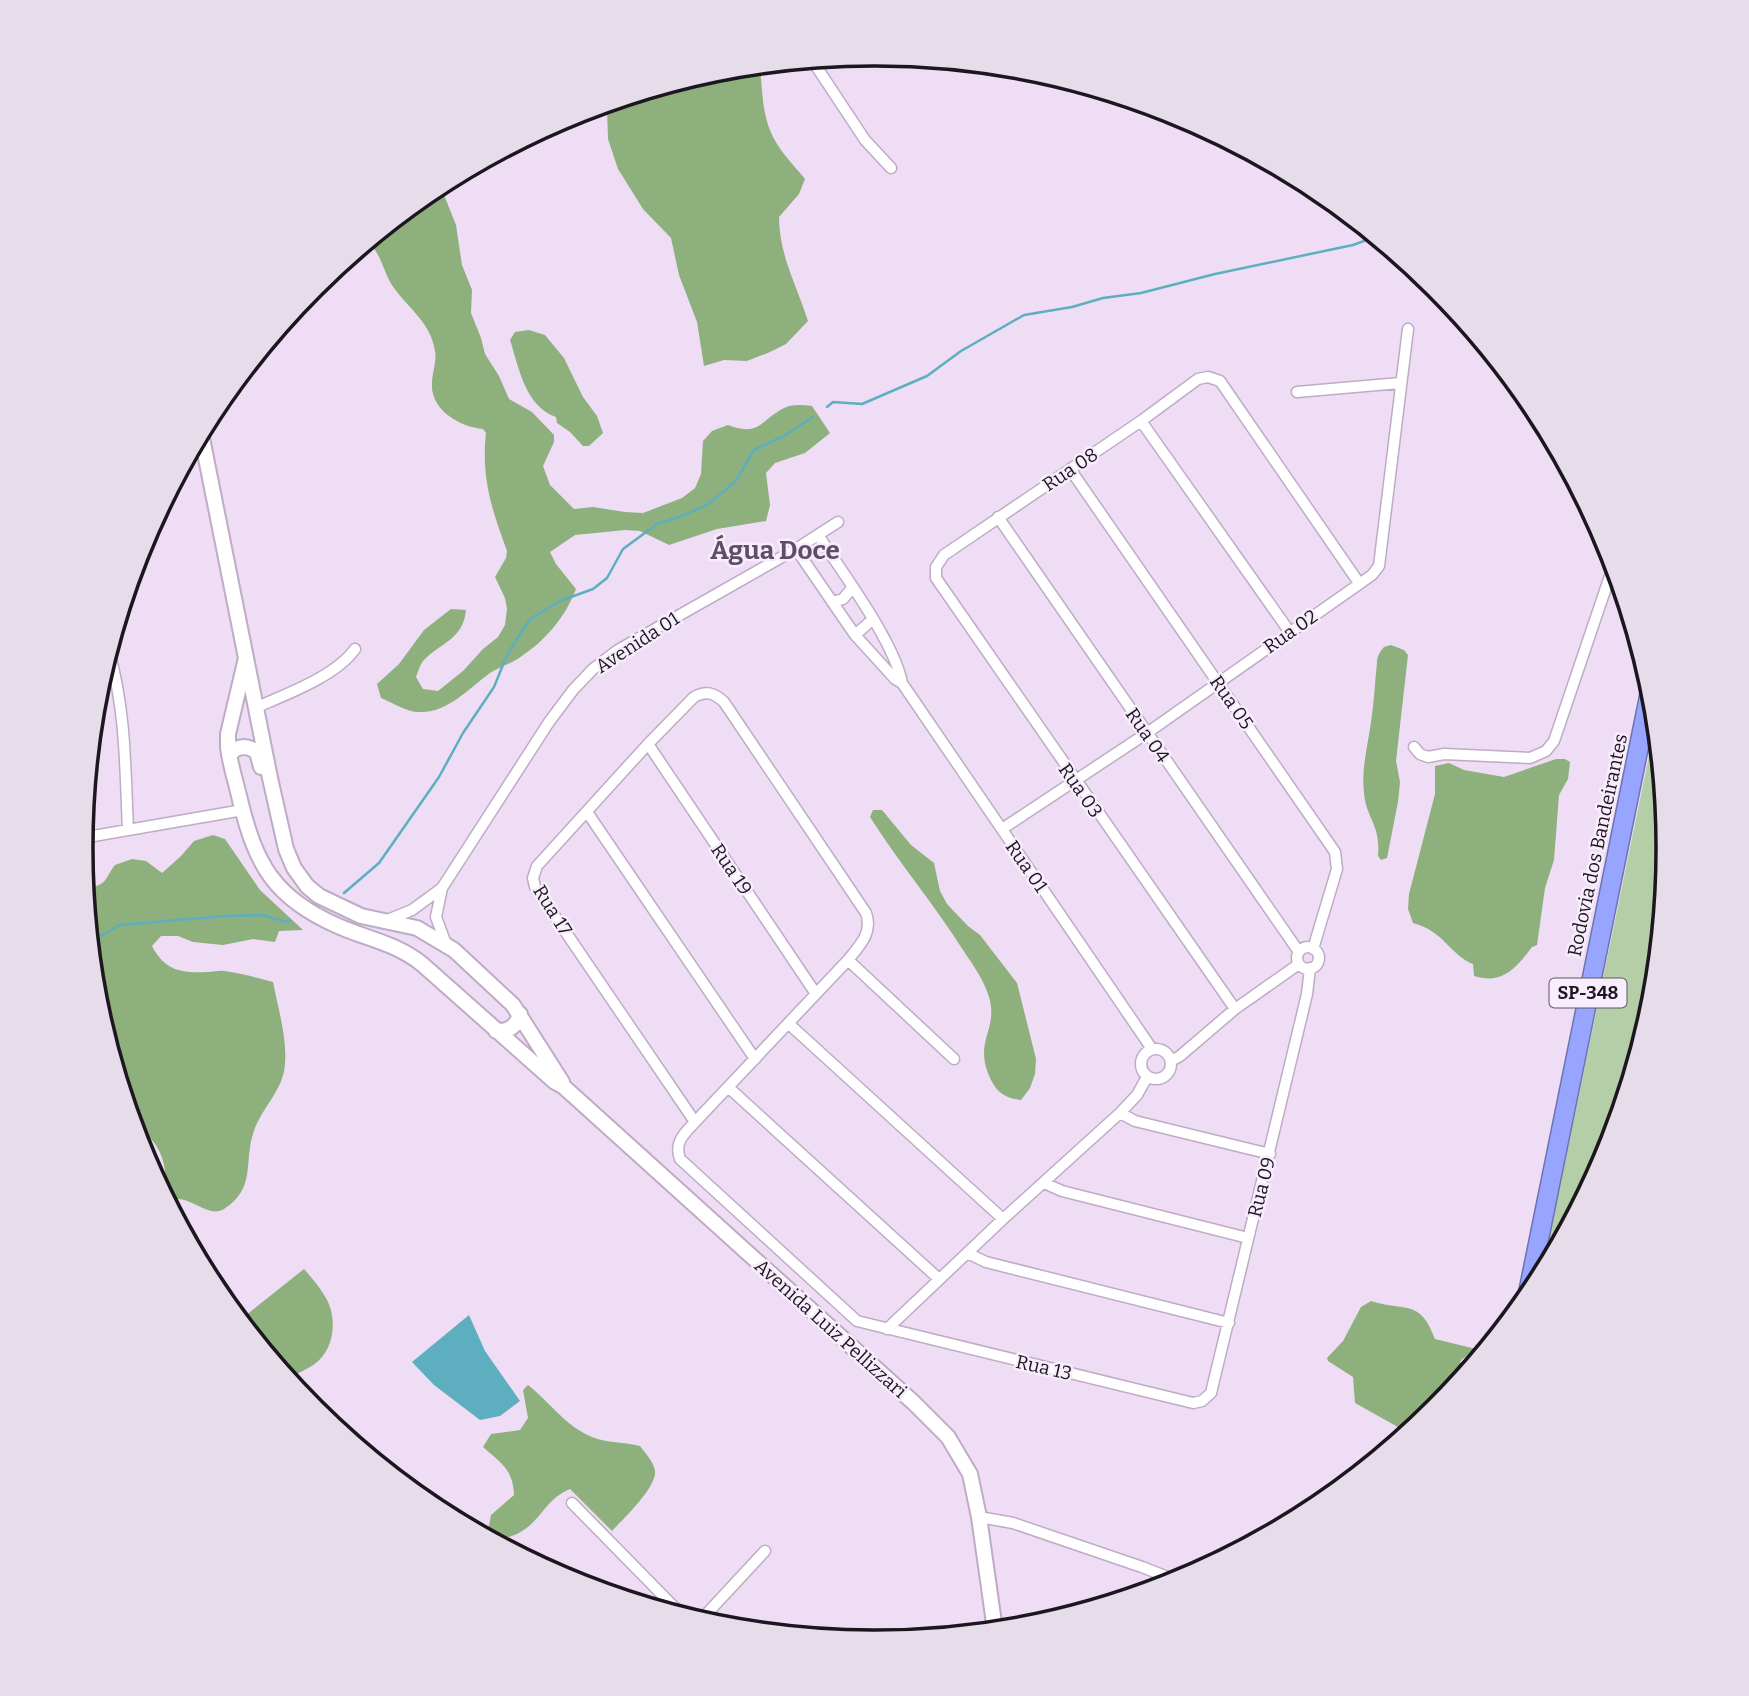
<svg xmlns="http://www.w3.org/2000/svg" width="1749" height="1696" viewBox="0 0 1749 1696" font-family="Bitter,serif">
<rect width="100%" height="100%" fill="#efddf6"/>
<path fill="#b4cfa8" d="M1656,722L1668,848L1664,892L1621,1109L1608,1152L1542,1274Z"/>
<path fill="#8db07c" d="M760,66C762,87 762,110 770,130C777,149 793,164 805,179L799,194L779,217C779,255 797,286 808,321L786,344L770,352L747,361L724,360L704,366L697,322L679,275L671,238L643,209L618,169L608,139L607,109L603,105L720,69Z
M440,185L456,225L462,265L472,290L471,313L481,338L485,354L499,376L509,399L532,412L554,435V442L543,466L550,485L574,509L593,507L625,512L643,513L682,498L695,488L701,474L703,441L712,431L728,425C760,437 759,421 784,408C793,404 802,405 812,406L830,433L805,453L775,463L766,473L770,505L766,521L717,529L669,545L640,531L625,530L575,535L550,552L556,564L576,589C565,618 545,641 519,658C510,664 499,667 490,673C469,688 449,712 421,712C407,713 394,703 381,698L377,684L399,664L424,630L451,609L466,610C463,640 441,642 423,661C420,665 418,672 416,677L423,689L438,691L463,671L483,649L498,637L505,625L507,609L505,598L495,577L506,558L507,551C492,510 481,478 486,433L483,429C460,427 430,410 432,383C432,373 437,361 435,351C431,323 409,309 394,288C383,273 382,254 368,242Z
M529,330L545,335L564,358L583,397L597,416L603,433L589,446H583L570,432L557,423L556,417C525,406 519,368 510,340L515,332Z
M1391,645L1404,650L1408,655L1396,761L1400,782L1398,802L1387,858L1381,860L1378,856C1381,825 1366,818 1364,793C1361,769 1368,745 1371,722C1374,702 1375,682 1377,662C1377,656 1380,652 1384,647Z
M1556,759H1565L1570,762L1568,779L1559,795L1554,860L1545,888L1537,945L1532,947C1516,968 1502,985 1474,976L1473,964C1450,955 1444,931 1413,923L1408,909L1409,894L1435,794V766L1449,763L1464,770L1504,777Z
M873,810H882L911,845L934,863L940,891L947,904L968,926L980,935L1017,983L1036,1059L1035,1074L1030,1088L1021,1100C1006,1098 998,1094 991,1080C972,1041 999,1031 989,997C984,980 973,965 963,950C934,904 899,863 870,817Z
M213,835L225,839L260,890L303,930L279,931L275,942L253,939L223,945L193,942L178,936H161L152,946C165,971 181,973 208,972C213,972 219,970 224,971C241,973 257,978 273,982C278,1008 287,1037 285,1063C284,1090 262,1107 254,1131C243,1161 257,1188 224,1209C210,1218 193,1199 178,1199C175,1199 171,1201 168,1202L163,1192C171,1168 158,1136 134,1127L96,1002L85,888C108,886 104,879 115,865L132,859L146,861L162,873L181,856L194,841Z
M304,1269C311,1277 319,1286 324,1295C336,1312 336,1340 322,1357C316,1365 304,1370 295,1375L284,1374L240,1320Z
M1371,1301C1405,1312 1420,1298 1435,1339L1476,1349L1461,1360L1460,1363L1468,1371L1435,1410L1406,1434L1405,1431L1355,1403L1353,1377L1328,1361L1327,1358L1343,1341L1361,1307Z
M528,1385C550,1402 565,1426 592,1437C607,1443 625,1442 640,1446C645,1453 654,1462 655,1471C657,1487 623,1519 612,1531L570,1489C540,1501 541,1531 501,1539L488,1531L491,1515L514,1495C513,1469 501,1463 483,1447L491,1434L520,1430L528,1418L523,1390Z"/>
<path fill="#5dafbf" d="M469,1315L485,1351L520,1401L500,1416L480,1420L434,1385L412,1362Z"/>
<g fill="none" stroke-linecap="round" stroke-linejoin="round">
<path stroke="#5dafbf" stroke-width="2.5" d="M827,407L833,402L862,404L927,376L961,351L1024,315L1072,307L1103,298L1141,293L1215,274L1353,245L1375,237
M344,893L379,863L439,777L463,733L494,687L507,655L530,619L560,601L593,589L607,578L623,549L657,524L677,518L707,505L735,482L754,450L784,436L813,417
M90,942L120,925L225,916L262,915L287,922L290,921"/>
<defs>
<path id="minor" d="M812,60L865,140L891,168
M1297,392L1400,383
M1141,421L1289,631
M1070,469L1335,852L1337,869L1313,949
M998,517L1299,952
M818,535C842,572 894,641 902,683
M796,549L855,635L895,679L902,683L1152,1049
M832,602L843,599L852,588
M855,635L872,620
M109,651C126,713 125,766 128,830
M257,707C287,694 336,676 355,649
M648,744L816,994
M1414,747L1420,754L1428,757L1444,754L1530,758L1546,751L1554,741L1614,564
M587,812L755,1059
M1002,829L1147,733L1372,575L1379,566L1408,329
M82,838L243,810
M442,888L436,917L446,944
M385,921L412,910L442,888L549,722L573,690L593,669L618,650L796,549L838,522
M1297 958a11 11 0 1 1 22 0a11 11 0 1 1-22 0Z
M848,960L954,1059
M1235,1009L936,578V567L944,555L1141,421L1198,379L1208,377L1220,381L1359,583
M789,1024L1003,1219
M1141 1064a15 15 0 1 1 30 0a15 15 0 1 1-30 0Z
M1171,1061L1180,1056L1235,1009L1299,964
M728,1087L939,1279
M1120,1113L1135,1121L1270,1154
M695,1122L535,887L533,878L537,866L648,744L694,697C706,690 714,693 724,702L866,913C873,933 860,945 848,960L695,1122C684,1134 674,1142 680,1159L857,1321L1193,1403L1202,1401L1211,1393L1307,994L1310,968
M1044,1183L1062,1191L1248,1238
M967,1253L986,1262L1229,1323
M887,1329L1003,1219L1120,1113L1137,1095L1147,1077
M572,1503L682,1615
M979,1517L1013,1523L1142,1567L1178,1581
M700,1621L765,1551"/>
<path id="secondary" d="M201,433L270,778L286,849L294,868L307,886L319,896L361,916L417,928L454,950L513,1005L562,1082
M246,658L228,734V747C230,765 236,782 240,800C256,865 274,898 338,926C367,939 396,943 422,964L555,1082L564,1087L914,1403L948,1437L970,1474L979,1517L995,1630
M229,755C237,745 247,745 257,752L261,767
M496,1031C509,1032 517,1026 520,1014"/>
<path id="motorway" d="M1645,1028L1655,983
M1527,1298L1651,687"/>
</defs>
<use href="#minor" stroke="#beacc4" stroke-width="13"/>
<use href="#secondary" stroke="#beacc4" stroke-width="18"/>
<use href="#motorway" stroke="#6c73b0" stroke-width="21"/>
<use href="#minor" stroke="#fff" stroke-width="10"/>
<use href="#secondary" stroke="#fff" stroke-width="14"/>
<use href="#motorway" stroke="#97a5fe" stroke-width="18"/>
</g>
<g text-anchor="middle" stroke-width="5" stroke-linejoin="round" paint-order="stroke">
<rect fill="#f8edfc" stroke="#5e5661" stroke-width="2" x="1549.5" y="978.5" width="77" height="29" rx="5"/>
<g font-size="18" font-weight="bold" fill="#1c161f">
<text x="1588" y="999">SP-348</text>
</g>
<g font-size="19" fill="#1c161f" stroke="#f8edfc">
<text transform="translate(1070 469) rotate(-34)" y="7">Rua 08</text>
<text transform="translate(1290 631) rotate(-35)" y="7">Rua 02</text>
<text transform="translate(637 642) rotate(-33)" y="7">Avenida 01</text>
<text transform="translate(1232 702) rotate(55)" y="7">Rua 05</text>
<text transform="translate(1148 735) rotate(55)" y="7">Rua 04</text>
<text transform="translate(1081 790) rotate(55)" y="7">Rua 03</text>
<text transform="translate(1597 845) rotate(-78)" y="7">Rodovia dos Bandeirantes</text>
<text transform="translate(1027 866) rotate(55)" y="7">Rua 01</text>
<text transform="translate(732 869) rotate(56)" y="7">Rua 19</text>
<text transform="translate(553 910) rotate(58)" y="7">Rua 17</text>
<text transform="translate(1261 1187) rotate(-76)" y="7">Rua 09</text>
<text transform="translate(831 1328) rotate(42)" y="7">Avenida Luiz Pellizzari</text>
<text transform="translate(1044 1367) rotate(13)" y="7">Rua 13</text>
</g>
<g font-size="26" font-weight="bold" fill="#5f4f65" stroke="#f8edfc">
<text x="775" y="559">Água Doce</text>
</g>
</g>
<path d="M0 0H1749V1696H0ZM874 66H875A781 781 0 0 1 1656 847V849A781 781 0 0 1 875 1630H874A781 781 0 0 1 93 849V847A781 781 0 0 1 874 66Z" fill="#e6dcea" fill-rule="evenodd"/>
<path fill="none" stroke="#1c161f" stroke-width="3.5" d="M874 66H875A781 781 0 0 1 1656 847V849A781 781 0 0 1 875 1630H874A781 781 0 0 1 93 849V847A781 781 0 0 1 874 66Z"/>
</svg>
